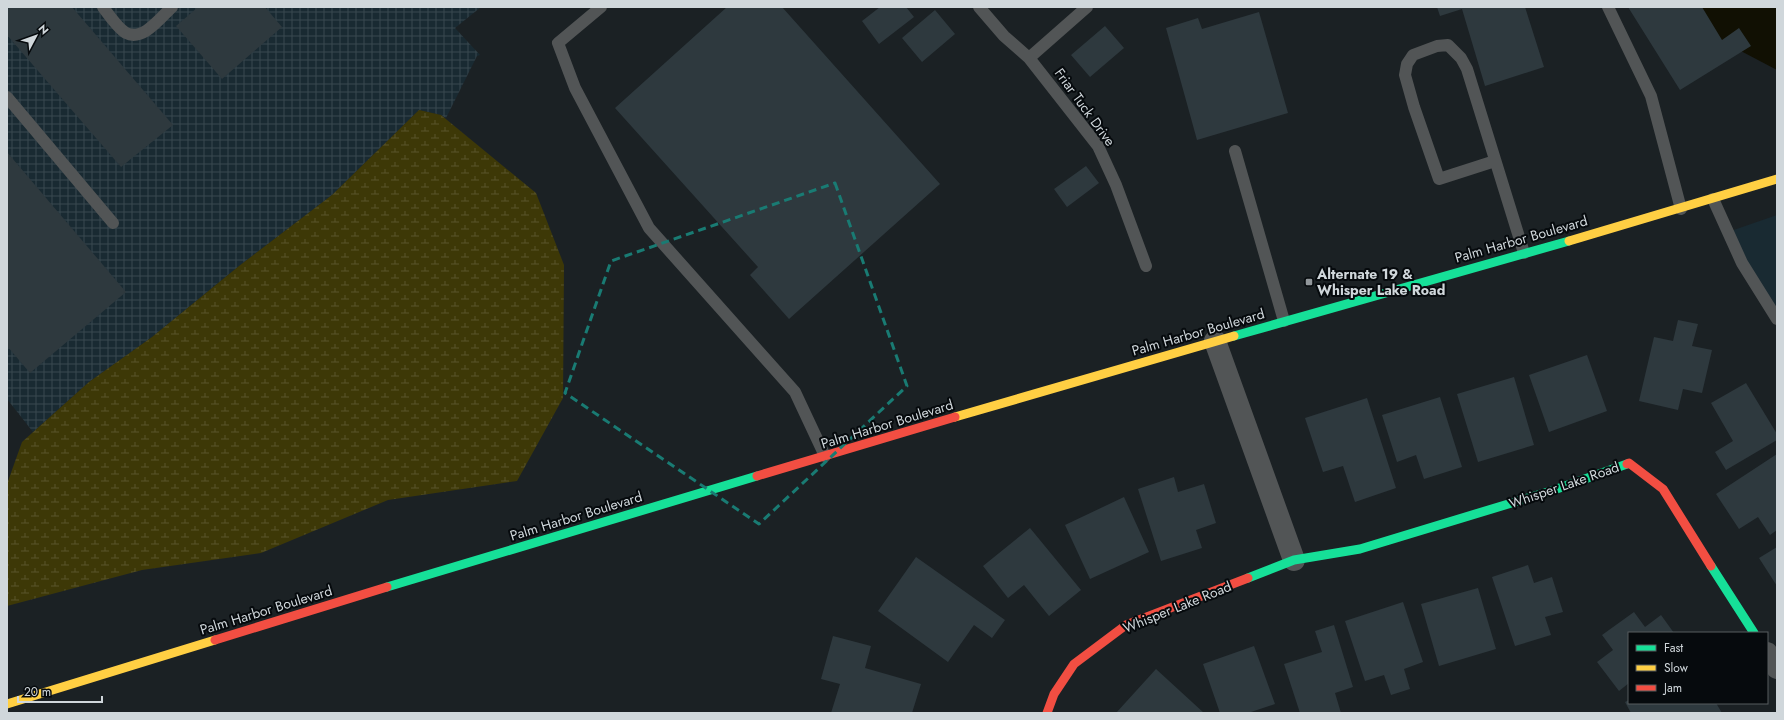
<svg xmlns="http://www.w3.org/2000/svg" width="1784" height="720" viewBox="0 0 1784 720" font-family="Jost,sans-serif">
<defs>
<pattern id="industrial-grid" width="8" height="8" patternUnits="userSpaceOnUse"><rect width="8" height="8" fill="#192a32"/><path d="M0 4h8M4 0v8" fill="none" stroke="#39484f"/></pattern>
<pattern id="wetland-marsh" width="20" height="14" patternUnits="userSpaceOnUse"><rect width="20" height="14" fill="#3d3807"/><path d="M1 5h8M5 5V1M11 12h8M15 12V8" fill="none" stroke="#58542b"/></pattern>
</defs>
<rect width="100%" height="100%" fill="#1b2124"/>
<path fill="#192a32" d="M1777,215V324L1725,233Z"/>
<path fill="url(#industrial-grid)" d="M7,7H481L455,28L480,55L477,56L446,118L441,115L419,110L332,195L239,266L152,337L89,382L33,432L7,399Z"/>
<path fill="url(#wetland-marsh)" d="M419,110L441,115L536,193L564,265L563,398L517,481L388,500L261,553L142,570L7,606V484L22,442L89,382L152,337L239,266L332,195Z"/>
<path fill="#111003" d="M1698,7H1777V70L1718,39Z"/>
<path fill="#2e393e" d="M7,7H72L173,125L121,167L7,35Z
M198,7H265L282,27L222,79L176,26Z
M727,7H782L940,184L789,319L750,275L758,267L615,108Z
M880,7H906L914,17L879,44L862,21Z
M1437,7H1525L1544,67L1485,86L1462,9L1440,16Z
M1628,7H1702L1722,40L1739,28L1751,46L1680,90Z
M935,10L955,34L922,62L902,38Z
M1259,12L1288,113L1197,140L1166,28L1198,18L1202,29Z
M1105,26L1124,48L1090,77L1071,55Z
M7,152L126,292L30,373L7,346Z
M1086,166L1099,183L1067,207L1054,189Z
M1678,320L1698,324L1692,346L1712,350L1702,393L1683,389L1678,410L1639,401L1654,337L1673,341Z
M1587,355L1607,411L1549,432L1529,375Z
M1514,377L1534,445L1478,462L1457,394Z
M1746,383L1777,434V440L1726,470L1715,452L1733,441L1711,403Z
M1440,397L1462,467L1424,479L1416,455L1397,462L1382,415Z
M1367,398L1396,488L1355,502L1343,466L1323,472L1305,418Z
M1777,454V530L1770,535L1758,517L1739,529L1716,494Z
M1174,477L1178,492L1204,484L1216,523L1196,530L1202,548L1161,561L1138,489Z
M1124,497L1149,552L1090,579L1065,525Z
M1030,528L1081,590L1049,616L1024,585L1008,598L983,566Z
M1777,547V586L1759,558Z
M916,557L1005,620L992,638L974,625L948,662L878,611Z
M1528,565L1534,583L1552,577L1563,612L1545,617L1551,635L1515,646L1492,577Z
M1478,588L1496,649L1439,666L1421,604Z
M1403,602L1423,662L1404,669L1410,689L1391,695L1384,675L1365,681L1345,621Z
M1634,612L1645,627L1661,615L1674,633H1629V683L1619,691L1597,662L1613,650L1602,635Z
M1334,625L1353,687L1335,693L1341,713H1300L1284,664L1322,652L1315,631Z
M833,636L871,646L865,668L921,684L912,713H831L840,684L821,679Z
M1254,646L1275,704L1248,713H1220L1203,664Z
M1156,669L1204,713H1116Z
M1629,700V703H1716L1722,713H1631L1625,702Z"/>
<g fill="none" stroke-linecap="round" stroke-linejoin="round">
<path stroke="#525556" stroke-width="12" d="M103,7C108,14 119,29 126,33C143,42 161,17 172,7
M601,7L558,43L575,88L649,228L795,392L825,456
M979,7L1004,36L1029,58L1098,146L1116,185L1146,266
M1608,7L1651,96L1681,209
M1029,58L1087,7
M7,97L113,223
M1235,151L1284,321
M1495,161L1439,179L1414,107L1405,75L1407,64L1413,55L1437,46L1448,45L1461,58L1467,69L1524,253
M1713,199L1742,263L1777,319"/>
<path stroke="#525556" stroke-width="22" d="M1215,341L1294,560
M1767,653L1777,668"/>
<path stroke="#16e098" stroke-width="9" d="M1234,336L1569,241
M1711,566L1754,633
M1248,578L1294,560L1360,549L1551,491L1627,464
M387,587L757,476"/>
<path stroke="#ffcf43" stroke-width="9" d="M1569,241L1777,179
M955,417L1234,336
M7,704L215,640"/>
<path stroke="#f24e42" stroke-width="9" d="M1627,464L1629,463L1663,489L1711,566
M757,476L955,417
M215,640L387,587
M1047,713L1054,694L1074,664L1126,625L1248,578"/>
</g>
<path fill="none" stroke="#197b73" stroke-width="3" stroke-dasharray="8 5" stroke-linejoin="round" d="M835,183L907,386L759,524L565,393L611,261Z"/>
<rect fill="#91979b" stroke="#060a0d" stroke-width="1.5" x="1305" y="278" width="8" height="8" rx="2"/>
<g text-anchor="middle" stroke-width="4" stroke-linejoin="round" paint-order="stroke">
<g font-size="14" fill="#d0d7db" stroke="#060a0d">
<text transform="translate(1085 107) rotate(54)" y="5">Friar Tuck Drive</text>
<text transform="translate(1521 239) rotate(-16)" y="5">Palm Harbor Boulevard</text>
<text transform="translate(1198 332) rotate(-16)" y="5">Palm Harbor Boulevard</text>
<text transform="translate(887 424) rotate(-17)" y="5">Palm Harbor Boulevard</text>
<text transform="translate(1564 485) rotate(-19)" y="5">Whisper Lake Road</text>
<text transform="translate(576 516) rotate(-17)" y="5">Palm Harbor Boulevard</text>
<text transform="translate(1177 607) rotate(-22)" y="5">Whisper Lake Road</text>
<text transform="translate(266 610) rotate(-17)" y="5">Palm Harbor Boulevard</text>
</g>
<g font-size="14" font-weight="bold" fill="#d0d7db" stroke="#060a0d" text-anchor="start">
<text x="1317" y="279">Alternate 19 &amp;<tspan x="1317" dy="16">Whisper Lake Road</tspan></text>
</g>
</g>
<rect width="1784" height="720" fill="none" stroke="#d0d7db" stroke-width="16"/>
<rect x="1628" y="632" width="140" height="72" fill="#060a0d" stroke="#575c5f"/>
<rect x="1636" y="645" width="20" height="6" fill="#16e098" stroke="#575c5f"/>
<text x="1664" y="652" font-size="12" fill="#d0d7db">Fast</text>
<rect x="1636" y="665" width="20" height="6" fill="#ffcf43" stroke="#575c5f"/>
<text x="1664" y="672" font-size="12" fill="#d0d7db">Slow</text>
<rect x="1636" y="685" width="20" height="6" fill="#f24e42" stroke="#575c5f"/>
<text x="1664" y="692" font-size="12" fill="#d0d7db">Jam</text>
<g transform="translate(36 36) rotate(49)" stroke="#060a0d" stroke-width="3" paint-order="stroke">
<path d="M0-3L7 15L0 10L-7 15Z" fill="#d0d7db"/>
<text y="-6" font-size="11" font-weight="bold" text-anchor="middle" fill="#d0d7db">N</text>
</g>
<path d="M18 696v6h84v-6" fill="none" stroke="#d0d7db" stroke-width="2"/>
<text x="24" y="696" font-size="12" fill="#d0d7db" stroke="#060a0d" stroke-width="3" paint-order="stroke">20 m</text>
</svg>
